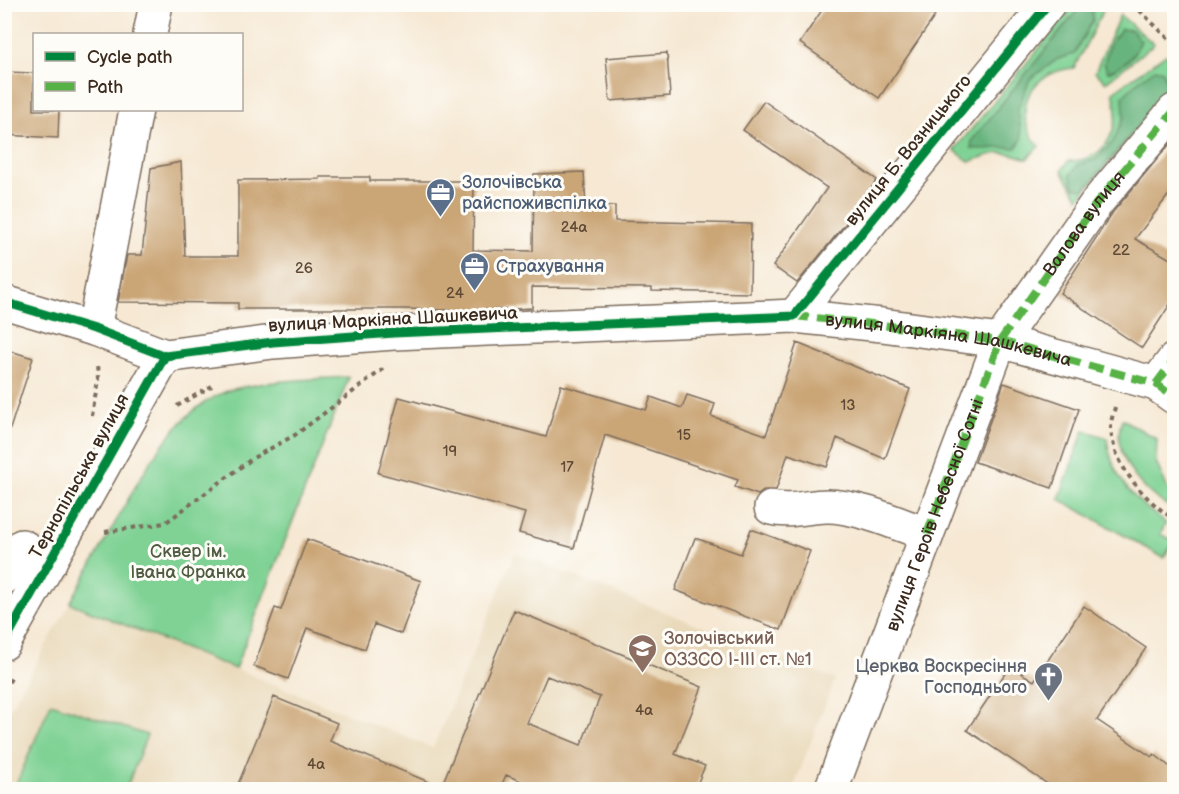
<svg xmlns="http://www.w3.org/2000/svg" width="1179" height="794" viewBox="0 0 1179 794" font-family="'Balsamiq Sans',sans-serif">
<rect width="100%" height="100%" fill="#fdfcf7"/>
<filter id="ink" filterUnits="userSpaceOnUse"><feTurbulence type="fractalNoise" baseFrequency=".0167" numOctaves="2"/><feDisplacementMap in="SourceGraphic" scale="12" xChannelSelector="R" yChannelSelector="G"/><feConvolveMatrix kernelMatrix="1 2 1 2 8 2 1 2 1" color-interpolation-filters="sRGB"/></filter>
<filter id="wash" filterUnits="userSpaceOnUse"><feTurbulence type="fractalNoise" baseFrequency=".008" numOctaves="4" result="noise"/><feDisplacementMap in="SourceGraphic" scale="24" xChannelSelector="R" yChannelSelector="G"/><feGaussianBlur stdDeviation="1.35" result="paint"/><feColorMatrix in="noise" values="0 0 0 0 0 0 0 0 0 0 0 0 0 0 0 0 0 1.4 0 .05"/><feComposite in="paint" operator="in"/></filter>
<g filter="url(#wash)">
<rect width="100%" height="100%" fill="#f6e8d3"/>
<path fill="#e9d9ba" d="M515,553L835,679L793,789L5,790V718L70,603L433,748Z"/>
<path fill="#7fd294" stroke="#5d7e59" stroke-width="1.5" d="M1075,5H1106L1074,68C1030,71 1009,112 1039,146L1027,159C1004,149 993,153 970,162L954,150Z
M1120,15L1154,44L1106,82L1095,72Z
M1166,54L1174,61V88L1079,198L1062,171L1068,161C1107,162 1123,125 1113,92Z
M349,377L235,669L70,603C85,576 100,550 115,523C142,475 177,404 234,389C271,380 311,379 349,377Z
M1122,419L1157,439L1156,462L1174,503V509C1143,495 1109,454 1122,419Z
M1084,430L1107,438C1112,479 1134,500 1166,523L1160,534L1174,541L1164,558L1059,499Z
M51,703L147,735L126,789H14Z"/>
<path fill="#67b47e" stroke="#516f4e" stroke-width="1.5" d="M1092,6L1093,20L1074,54L1058,59L1030,79L1018,109L1022,139L1016,148C1000,146 986,151 971,148L972,140L1080,7Z
M1121,29L1132,30L1141,41C1134,57 1124,66 1108,72L1104,63L1110,44Z
M1155,69L1163,71L1167,83L1160,99L1089,185L1082,189L1074,187L1070,175L1078,165L1096,159L1113,142L1124,117L1123,96L1139,80Z"/>
<g id="blocks">
<path fill="#caa576" fill-rule="evenodd" d="M826,4H917L935,16L879,98L800,43Z
M667,53L670,96L610,101L606,58Z
M4,72L34,73V110H59L58,138L4,135Z
M764,101L877,180L855,212L797,283L773,266L827,188L743,130Z
M1174,139V188L1135,239L1174,261V298L1142,348L1060,293L1113,212Z
M181,162L185,256H238V180L320,179V177H370V181H474L473,250L533,251L534,174L584,172L586,207L615,206V221L751,224L750,293L652,291V288L532,287V308L478,311L406,309H238V303L118,302L127,255H142L151,168Z
M797,343L910,389L885,459L837,438L827,467L788,454L776,490H765L758,495L735,487L738,480L605,435L574,548L519,533L525,513L378,473L399,397L546,437L561,385L646,410L651,397L682,408L687,395L715,404L711,416L766,435Z
M4,349L33,358L10,429L4,428Z
M1004,383L1079,409L1052,488L975,462Z
M751,529L810,551L781,630L675,590L695,538L741,554Z
M307,539L421,581L401,634L374,624L365,649L307,628L288,679L254,666L275,608L281,610Z
M1084,606L1146,648L1097,720L1152,757L1154,754L1174,770V789H1055L967,730L1010,666L1034,681Z
M514,610L702,687L675,754L705,766L695,789H541L506,775L500,789H236L274,697L337,723L330,741L441,787ZM547,676L600,697L581,745L527,723Z"/>
</g>
</g>
<g filter="url(#ink)">
<use href="#blocks" fill-opacity="0" stroke="#7c6c5d" stroke-width="1.5"/>
<g fill="none" stroke-linecap="round" stroke-linejoin="round">
<defs>
<g id="minor">
<path d="M150,34L156,4"/>
<path id="s1" d="M4,302L94,329L165,356L273,342L394,333L794,316L882,325L1000,341L1156,384L1174,397"/>
<path d="M794,316L1048,4"/>
<path d="M94,329L136,110"/>
<path d="M1156,384L1174,360"/>
<path d="M771,508C792,513 807,506 827,506C858,506 897,524 927,534"/>
<path d="M4,577L22,546L50,562"/>
<path d="M4,643L165,356"/>
<path id="s2" d="M831,790L1000,341L1098,201L1174,111"/>
</g>
</defs>
<use href="#minor" stroke="#7c6c5d" stroke-width="36"/>
<path stroke="#7c6c5d" stroke-width="4" stroke-dasharray="4.5 4.5" stroke-linecap="butt" d="M1133,4L1174,44
M177,406L212,386
M1115,407C1114,412 1111,419 1111,425C1110,462 1145,501 1174,519
M92,416L98,380L97,364
M105,532L165,523L253,458L295,435L386,367
M4,690L13,675"/>
<use href="#minor" stroke="#fff" stroke-width="33"/>
<g stroke="#57b245" stroke-width="8" stroke-dasharray="15 8" stroke-linecap="butt">
<path d="M794,316L882,325L1000,341L1156,384L1174,397"/>
<path d="M1156,384L1174,360"/>
<path id="s3" d="M927,534L1000,341L1098,201L1174,111"/>
</g>
<defs>
<path id="cycleway" d="M4,302L94,329L165,356L273,342L394,333L794,316L1048,4
M4,643L165,356"/>
</defs>
<use href="#cycleway" stroke="#fdfcf7" stroke-width="13"/>
<use href="#cycleway" stroke="#00873e" stroke-width="9"/>
</g>
</g>
<defs>
<symbol id="office-pin" viewBox="-11 -11 22 30"><path d="M0 17L-7.5 6A9.5 9.5 0 1 1 7.5 6Z" fill="#5c6f8a" stroke="#fdfcf7"/><path d="M-6-3h4V-5.5h4V-3h4V5H-6ZM-1-4.5V-3h2v-1.5ZM-6 0V1H6V0Z" fill="#fff"/></symbol>
<symbol id="school-pin" viewBox="-11 -11 22 30"><path d="M0 17L-7.5 6A9.5 9.5 0 1 1 7.5 6Z" fill="#8d6e63" stroke="#fdfcf7"/><path d="M0-5L7-2L0 1L-7-2ZM-4 1L0 2.5L4 1V4Q0 6-4 4Z" fill="#fff"/></symbol>
<symbol id="church-pin" viewBox="-11 -11 22 30"><path d="M0 17L-7.5 6A9.5 9.5 0 1 1 7.5 6Z" fill="#6b7280" stroke="#fdfcf7"/><path d="M-1.2-6h2.4v3.5h3.3v2.4h-3.3V6h-2.4V-.1h-3.3v-2.4h3.3Z" fill="#fff"/></symbol>
</defs>
<g fill-rule="evenodd">
<use href="#office-pin" x="424" y="176" width="33" height="45"/>
<use href="#office-pin" x="458" y="250" width="33" height="45"/>
<use href="#school-pin" x="626" y="632" width="33" height="45"/>
<use href="#church-pin" x="1032" y="660" width="33" height="45"/>
</g>
<g text-anchor="middle" stroke-width="6" stroke-linejoin="round" paint-order="stroke">
<g font-size="15" fill="#5f4934">
<text x="574" y="232">24а</text>
<text x="1121" y="255">22</text>
<text x="304" y="273">26</text>
<text x="455" y="298">24</text>
<text x="848" y="410">13</text>
<text x="684" y="440">15</text>
<text x="450" y="456">19</text>
<text x="567" y="472">17</text>
<text x="644" y="715">4а</text>
<text x="316" y="769">4а</text>
</g>
<g font-size="18" fill="#3b2a1e" stroke="#fdfcf7">
<text transform="translate(908 150) rotate(-51)" y="6">вулиця Б. Возницького</text>
<text dy="6" stroke="none"><textPath href="#s3" startOffset="351">Валова вулиця</textPath></text>
<text transform="translate(393 319) rotate(-3)" y="6">вулиця Маркіяна Шашкевича</text>
<text dy="6" stroke="none"><textPath href="#s1" startOffset="957">вулиця Маркіяна Шашкевича</textPath></text>
<text transform="translate(79 476) rotate(-61)" y="6">Тернопільська вулиця</text>
<text dy="6" stroke="none"><textPath href="#s2" startOffset="294">вулиця Героїв Небесної Сотні</textPath></text>
</g>
<g font-size="18" fill="#4e5e75" stroke="#fdfcf7" text-anchor="start">
<text x="462" y="188">Золочівська<tspan x="462" dy="21">райспоживспілка</tspan></text>
<text x="496" y="272">Страхування</text>
</g>
<g font-size="18" fill="#4f5c41" stroke="#fdfcf7">
<text x="188" y="557">Сквер ім.<tspan x="188" dy="21">Івана Франка</tspan></text>
</g>
<g font-size="18" fill="#785e54" stroke="#fdfcf7" text-anchor="start">
<text x="664" y="644">Золочівський<tspan x="664" dy="21">ОЗЗСО І-ІІІ ст. №1</tspan></text>
</g>
<g font-size="18" fill="#5b616d" stroke="#fdfcf7" text-anchor="end">
<text x="1027" y="672">Церква Воскресіння<tspan x="1027" dy="21">Господнього</tspan></text>
</g>
</g>
<rect width="1179" height="794" fill="none" stroke="#fdfcf7" stroke-width="24"/>
<rect x="33" y="33" width="210" height="78" fill="#fdfcf7" stroke="#afa8a0" stroke-width="1.5"/>
<rect x="45" y="52" width="30" height="9" fill="#00873e" stroke="#afa8a0" stroke-width="1.5"/>
<text x="87" y="63" font-size="18" fill="#3b2a1e">Cycle path</text>
<rect x="45" y="82" width="30" height="9" fill="#57b245" stroke="#afa8a0" stroke-width="1.5"/>
<text x="87" y="93" font-size="18" fill="#3b2a1e">Path</text>
</svg>
